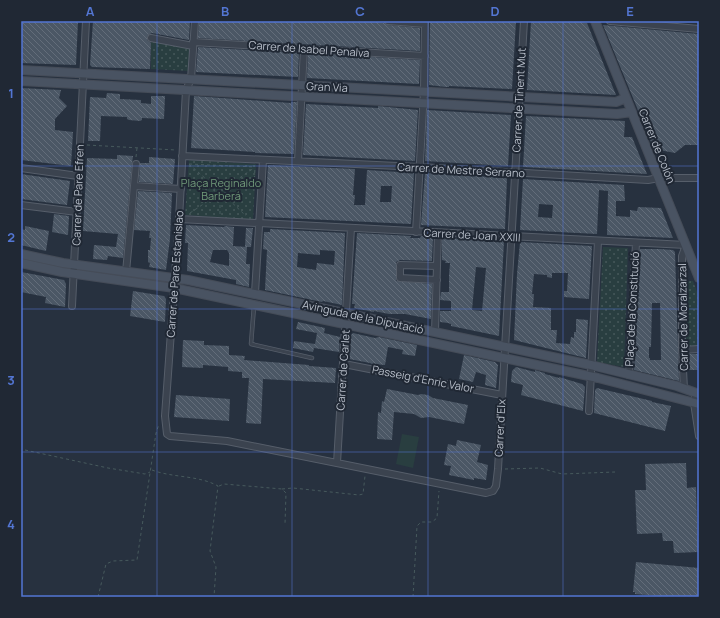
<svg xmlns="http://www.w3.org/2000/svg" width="720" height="618" viewBox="0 0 720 618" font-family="Manrope,sans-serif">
<defs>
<pattern id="grass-dots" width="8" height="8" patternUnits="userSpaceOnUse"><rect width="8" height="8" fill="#293e40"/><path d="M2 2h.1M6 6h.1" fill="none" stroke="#46585a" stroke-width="1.8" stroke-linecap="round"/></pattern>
<pattern id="building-back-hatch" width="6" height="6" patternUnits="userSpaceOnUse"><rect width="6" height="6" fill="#4b5765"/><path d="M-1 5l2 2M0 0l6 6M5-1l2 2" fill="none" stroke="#636d7a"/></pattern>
</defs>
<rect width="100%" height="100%" fill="#27313f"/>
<path fill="url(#grass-dots)" d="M151,40L191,48L189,71L151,69Z
M189,160L256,164L253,220L185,215Z
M603,247L628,248L624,367L597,362Z
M691,281H693L699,297V346L684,347V282Z"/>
<path fill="#293e40" d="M402,434L419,437L413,468L396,464Z"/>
<path fill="url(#building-back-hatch)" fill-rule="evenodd" d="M21,21H78L76,65L21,63Z
M93,21H190L189,40L152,33L148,35L147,40L151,43L150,69L92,67L90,65Z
M199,21H371L384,23L388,25L420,28V51L198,38Z
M430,21H516L512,89L449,86V87H446L429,85Z
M531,21H574L587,23L616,95L527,90Z
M603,25L699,34V145H685L675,153L654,149Z
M198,47L299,53L298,77L196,72Z
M308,53L420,60L419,84L307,78Z
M21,88L61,90L59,98L67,106L55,119V130L73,132L71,166L21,160Z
M107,93L120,94V99L141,100V103L151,104V96H165L164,119L142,118V120L140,121L129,120L127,119V117L101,116L100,141H88L90,97L106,98Z
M194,96L291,103V102H297L294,154L255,153V152L191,148Z
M306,104L378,108V106L418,110L415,161L303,155Z
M427,110L511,115L508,166L425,161Z
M526,116L625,121L624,137H632L647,174L523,167Z
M117,155L133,156L132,164L123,258L108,256L107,260L93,259L94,245L116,247L118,234L83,231L87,158L117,159Z
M149,157L175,159L173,184L139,182L140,163H149Z
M268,165L355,169L353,195H355L354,205H365L367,170L414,173L411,224L265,217ZM381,186H392L391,202H380Z
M425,173L507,178L505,229L421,225Z
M21,174L70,181L67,205L21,199Z
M523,179L624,185L625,201H616V216L630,217V210L637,211L638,207L661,208L673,238L607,235L608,191L599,190L597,234L520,230ZM539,204L553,205L552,218L538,217Z
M138,191L172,193L170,239L166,270L149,267L150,263L148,262V250H150L151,238H149L150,231L134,230Z
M54,214L69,216L68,235L52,232Z
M186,225L224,227L225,226L234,227L233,246L247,247L246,264H250L249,287L236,284V280L187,271L188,243H185ZM213,250H227L229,253V266L210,262Z
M25,226L49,231L46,251L21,245V229L25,230Z
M246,228H253L251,247H245Z
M270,229L345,233L342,305L323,301L322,302L265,290L267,250L263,249L264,232H270ZM320,250L335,251L334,265L317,263L316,270L297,267L298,253L320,255Z
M357,233L411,236L410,238H420L421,236L433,237L432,261L400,260L396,262V281L432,284L431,319L405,314H389L374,311V312L354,308L355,304H352Z
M442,238L504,241L499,336L451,326V324L448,323L440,322V311H451V301L440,300L441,292H449V275L450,263H445L446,261L442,260ZM476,267L486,268L482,311L472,310Z
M520,242L592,246L589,299L564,297V291H567L568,273H552V278L547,277V275L534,274L532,294H534L533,307L551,308V330H557L556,343L570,344L571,337L574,338V332H576V319L588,320L586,358L514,340L517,274Z
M640,249H660L673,250L675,252L679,381L634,370ZM652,303H660L661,360H650V358H649V347H651Z
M21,272L64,280L66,284L65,307L45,303L46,297L21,292Z
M133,291L164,296L166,299L165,322L130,316Z
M298,322L325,328L324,333L340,337L339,352L314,348L313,352L293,348L294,341L315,344L317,333L296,329Z
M353,333L375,338L379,337L417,345L415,356L402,354L403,350L388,347L385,365L372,364L370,363L349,359L351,335Z
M183,340L204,341V345L229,346V355L245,356L244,360L309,365V366L336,368L335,383L263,379L261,424L246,423L249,378H242V372L228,371V367L203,365V368L182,367Z
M688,354H699V370H689Z
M464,355L495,362L498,365L496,388L485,385L486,375L476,372L473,382L459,379Z
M516,367L535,372V370L541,372L545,373V374L559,378V377L582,384L585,387L583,411L521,395L523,385L511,382L512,371Z
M597,388L652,401V402L671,406L665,431L594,413L595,390Z
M387,389L418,395L421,394L428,395L433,398L468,405L464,424L429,417L421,418L414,414L394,412L392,440L377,439L378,412L381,413L382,401L384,402Z
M176,395L230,399L229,421L174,417Z
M457,440L481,445L477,462L488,465L486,480L474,478V480L449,475L451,466L444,465L448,444L456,446Z
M686,463L687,488L696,487L698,552L674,553L673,541H663L662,533L637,534L635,490H646L645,464Z
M636,562L699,568V597H671L635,594V592H633Z"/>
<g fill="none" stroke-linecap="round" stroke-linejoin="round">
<defs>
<path id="lane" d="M254,306L251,344L312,358"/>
<path id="street" d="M195,21L191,79L186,90L179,219L165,416L167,434L170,436L227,441L486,493L493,491L496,486L498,469L524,21
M388,21L425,24
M610,21L699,29
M151,38L193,46
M193,42L425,56
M182,156L419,167L648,180L659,178H699
M298,161L304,49
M21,168L78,176
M134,186L181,189
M21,205L77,212
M179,219L686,245L682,256V350L684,389
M416,232L424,91L425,21
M126,272L136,164
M437,280L400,278V265L437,266
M255,293L263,160
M72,306L86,21
M435,332L438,233
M682,350L699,349
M344,364L502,395
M629,375L636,243
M699,395L695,397L694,403L699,436
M589,411L598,241
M337,463L351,228"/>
<path id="secondary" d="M595,21L699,278
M21,70L616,102L626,98
M21,81L617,114L632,112
M21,254L63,263L188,280L591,365L677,386L699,394
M21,263L62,272L174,288L598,378L699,404"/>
</defs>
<use href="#lane" stroke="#565e6a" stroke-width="4.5"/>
<use href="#street" stroke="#565e6a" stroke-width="8"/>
<use href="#secondary" stroke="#454c58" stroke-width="10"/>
<path stroke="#475a5d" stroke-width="1" stroke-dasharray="3 3" stroke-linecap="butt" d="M87,145L176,150
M136,157L137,148
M189,164L255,167
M189,164L215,187
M254,185L255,167
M214.5 191a5.5 5.5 0 1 1 11 0a5.5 5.5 0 1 1-11 0Z
M225,188L254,168
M224,195L246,216
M190,213L217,195
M220,214V198
M25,450L108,468L145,474L150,472
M505,469L540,468L562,474L615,472
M152,470C173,478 198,475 218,486L210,551L216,567L214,597
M219,486L224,484L282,489L286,493L285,524
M282,489L293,488L359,495L363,494L365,476
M98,597L106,564L113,561L137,560L156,433L159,424
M413,597L417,526L421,522H432L437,518L439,491"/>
<use href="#lane" stroke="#3b434f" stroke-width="3"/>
<use href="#street" stroke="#3b434f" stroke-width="6"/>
<use href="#secondary" stroke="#495362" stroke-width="8"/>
</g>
<path fill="none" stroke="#5376d3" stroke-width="1" stroke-opacity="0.55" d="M157,21V597M292,21V597M428,21V597M563,21V597M21,166H699M21,309H699M21,452H699"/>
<g text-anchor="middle" stroke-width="4" stroke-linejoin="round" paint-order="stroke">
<g font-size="11" fill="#b8bfca" stroke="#202834">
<text transform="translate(309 49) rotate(4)" y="4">Carrer de Isabel Penalva</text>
<text transform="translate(327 87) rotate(3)" y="4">Gran Via</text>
<text transform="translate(519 100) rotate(-87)" y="4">Carrer de Tinent Mut</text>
<text transform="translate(657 146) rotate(68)" y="4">Carrer de Colón</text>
<text transform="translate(461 170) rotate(3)" y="4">Carrer de Mestre Serrano</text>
<text transform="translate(78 195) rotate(-88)" y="4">Carrer de Pare Efren</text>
<text transform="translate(472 235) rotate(3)" y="4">Carrer de Joan XXIII</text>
<text transform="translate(175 274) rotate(-86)" y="4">Carrer de Pare Estanislao</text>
<text transform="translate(632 309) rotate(-87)" y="4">Plaça de la Constitució</text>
<text transform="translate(363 317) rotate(12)" y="4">Avinguda de la Diputació</text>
<text transform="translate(683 317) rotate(-91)" y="4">Carrer de Moralzarzal</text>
<text transform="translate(343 370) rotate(-86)" y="4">Carrer de Carlet</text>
<text transform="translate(423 379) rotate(11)" y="4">Passeig d'Enric Valor</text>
<text transform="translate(500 428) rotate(-87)" y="4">Carrer d'Elx</text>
</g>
<g font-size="11" fill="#709979" stroke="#202834">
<text x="221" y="187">Plaça Reginaldo<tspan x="221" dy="13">Barberá</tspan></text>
</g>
</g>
<rect width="720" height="618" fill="none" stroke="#202834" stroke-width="44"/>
<rect x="22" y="22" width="676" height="574" fill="none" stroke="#5376d3" stroke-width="1.5"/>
<g font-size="13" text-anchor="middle" font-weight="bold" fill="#5376d3">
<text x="90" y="16">A</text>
<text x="225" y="16">B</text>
<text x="360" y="16">C</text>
<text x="495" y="16">D</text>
<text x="630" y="16">E</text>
<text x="11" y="98">1</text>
<text x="11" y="242">2</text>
<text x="11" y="385">3</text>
<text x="11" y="529">4</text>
</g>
</svg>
